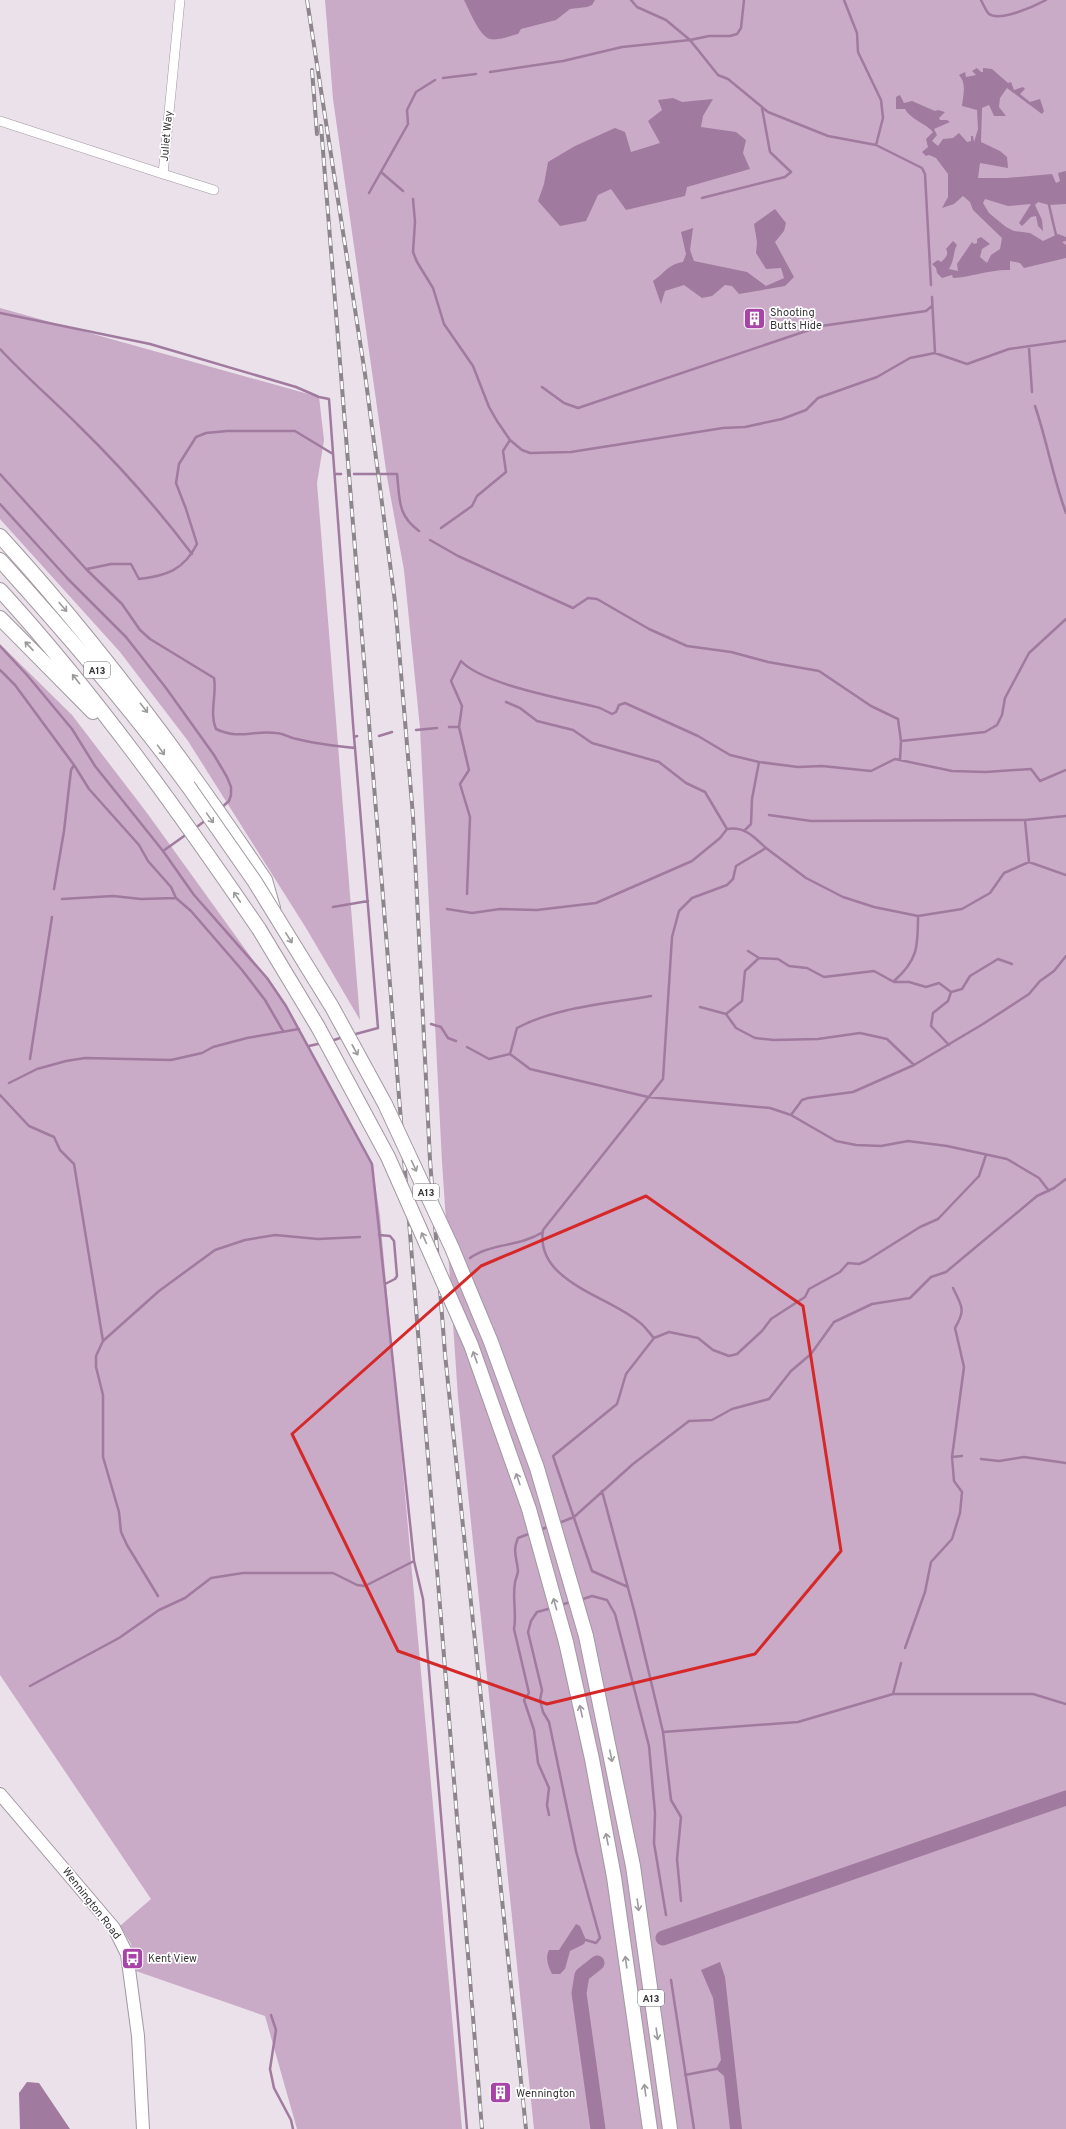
<svg xmlns="http://www.w3.org/2000/svg" width="1066" height="2129" viewBox="0 0 1066 2129" font-family="Overpass,sans-serif">
<rect width="100%" height="100%" fill="#eae1ea"/>
<path fill="#c9aac7" d="M325,0H1066V2129H534L458,1397L442,1162L420,728L404,570L387,477L333,99Z
M0,308L319,397L324,440L317,483L360,1020L306,928L188,741L120,652L0,519Z
M0,644L72,715L147,813L286,1006L372,1164L380,1216L462,2129H297L265,2016L136,1971L131,1944L120,1926L151,1899L0,1675Z"/>
<path fill="#a17a9f" d="M464,0H595L592,5L587,7L570,9L556,20L521,29L518,34C510,36 498,41 490,39C479,36 469,9 464,0Z
M977,68L981,72H983V68L992,69L1008,83L1011,82L1014,90L1023,87L1025,89L1020,94L1030,102L1040,99L1044,111L1042,114L1007,88L1000,98L999,107L1006,116H994L989,105L982,108L981,142L1000,151L1007,157L1008,168L980,163L978,178H1006L1052,174L1056,183L1060,181L1058,173L1066,171V204L1049,205L1038,202L1035,205L1042,220L1043,231L1038,226L1036,216L1031,217L1022,226L1019,223L1031,204L1008,206L985,199L983,203L989,213L1006,227L1014,231L1030,233L1043,241L1058,234L1066,237V241L1062,242L1066,245V258L1024,268L1020,263L1010,261V270C991,269 972,277 953,278L952,275L942,278L937,273L936,268L932,264L938,260L941,262C946,258 949,254 946,249L953,241L957,245C953,251 955,259 949,269L958,271L957,264L972,242L974,244L977,243V239L981,237L990,244L982,249L980,257L987,263L991,255L1000,249L1002,238L973,210L970,202L963,196L954,204L942,208L948,197V174L936,158L929,155L926,156L922,152L928,147L926,139L933,132C925,123 910,119 905,109H896V97L900,95L904,103L912,101L935,111L938,110L945,112L939,118L940,120H947L950,122L934,129L937,135L932,141L938,146L943,139L953,138L959,133L967,142L971,141V136H973L974,142L978,129L977,110L962,106C963,95 967,84 959,75L965,72L966,77L976,75L972,71Z
M673,98L682,102L713,99L703,116L701,127L736,132L746,140L743,153L750,169L687,187L685,196L626,210L611,189L598,195L586,221L560,226L538,201L544,184L548,162L575,146L615,128L625,132L631,152L660,143L648,121L662,110L658,100Z
M775,209L786,223L784,231L775,242L794,277L785,286L739,294L732,286L725,285L712,296L702,298L684,285L665,291L661,304L653,281C666,272 667,265 683,262L686,254L681,232L693,228L690,250L694,261L747,272L766,286L784,278L781,268L766,269L756,253L757,242L754,224Z
M576,1924L580,1926L586,1940L584,1944L570,1951L565,1969L560,1974H552C548,1966 545,1958 549,1950H559Z
M720,1962L725,1977L742,2129H730L724,2076L716,2069L721,2060L713,1998L701,1970Z
M27,2082L39,2083L70,2129H20L19,2093Z"/>
<g fill="none" stroke-linecap="round" stroke-linejoin="round">
<path stroke="#a17a9f" stroke-width="2.5" d="M631,0L637,7L666,20L690,40L718,75L728,79L768,112L828,136L876,145L922,168L925,174L931,285
M844,0L857,33L858,52L881,100L883,118L876,145
M981,0C983,4 986,11 989,14C1000,22 1035,6 1046,0
M490,72L563,61L622,47L690,40L709,36H730L737,34L741,28L744,0
M443,78L476,74
M381,172L403,191
M369,193L408,124L407,110L416,92L435,80
M702,198L785,177L791,172L770,152L762,108
M413,199L415,222L413,252L417,262L433,288L444,324L473,366L489,407L497,421L510,440L522,450L530,453L571,452L723,428L745,427L782,419L806,410L818,398L877,377L910,358L935,353L967,364L1009,349L1066,341
M1049,205L1056,235
M932,297L935,353
M0,313L150,344L296,387L319,397L329,399L354,737
M1029,348L1032,392
M0,349C25,376 53,400 79,426C120,466 158,509 192,554
M542,387L564,403L578,408L821,326L926,311L932,306
M1035,406C1047,441 1053,478 1066,513
M0,474L86,569L122,604L140,630L150,639L214,678C217,695 209,713 216,729C239,740 253,730 276,733C283,733 290,738 297,739C316,744 335,746 355,748L354,737L357,736
M335,474H341
M354,474H397C400,499 397,515 419,531
M0,504L68,579L126,637L166,688L214,755L227,777L231,787V795L229,801L221,808
M441,528L472,506L477,496L506,472L503,451L510,440
M430,540L458,556L573,608L588,598L597,599L649,629L687,646L731,652L768,662L819,671L871,706L898,719L901,741L985,732L997,725L1002,715L1005,698L1029,653L1066,619
M87,569L111,564H131L139,579C166,576 184,570 197,544L186,509L176,483L179,464L196,437L206,433L227,431H295L333,454
M0,646L27,675L72,729L95,766L163,851L194,895L267,978L286,1006L372,1164L414,1561L423,1599L467,2129
M0,670L15,685L74,765L89,789L139,845L148,861L171,887L176,898L191,911L242,970L265,1000L283,1031
M506,702L520,708L537,721L573,730L592,743L659,762L686,783L705,792L727,829
M449,727H459
M416,730L437,728
M379,736L392,732
M900,760L901,741
M769,815L811,821L1025,820L1066,816
M1025,820L1029,862
M194,829L206,820
M745,830L751,824L752,799L759,762
M163,851L187,834
M54,889L64,831L71,770L74,765
M467,894L470,817L460,784L469,770L459,727L462,706L451,681L461,661C483,685 566,699 600,708L612,714L616,712L619,705L625,703L698,736L730,755L759,762L798,767L822,766L871,771L895,759L952,771L986,772L1031,769L1040,781L1066,770
M62,899L113,896L141,899L176,898
M333,907L368,901
M447,909L472,913L500,909L537,910L596,903L692,861L720,838L727,829C745,826 754,837 766,848
M748,951L759,958L778,959L789,966L807,968L824,977L874,971L894,982H909L926,987L939,983L951,992L948,1001L933,1013L931,1026L949,1045
M894,981C918,960 918,946 918,916
M951,992L962,989L970,976L998,959L1012,964
M700,1007L726,1014L736,1028L755,1038L774,1040L818,1039L860,1033L887,1039L914,1065
M726,1014L742,1001L745,971L759,958
M431,1024L441,1027L448,1038L456,1041
M352,1035L378,1028L355,748
M331,1041L343,1037
M309,1046L322,1043
M467,1047L489,1059L510,1054L530,1069L648,1097L770,1108L791,1115L836,1141L856,1145L881,1146L908,1141L947,1146L1007,1159L1039,1178L1049,1191
M510,1054L517,1028C556,1007 607,1004 651,996
M30,1059L52,917
M9,1083L37,1069L66,1061L85,1058L171,1060L202,1053L213,1047L247,1038L299,1029
M0,1095L29,1126L54,1137L60,1150L74,1164L103,1341
M791,1115L802,1100L808,1098L853,1092L914,1065L983,1024L1029,994L1040,981L1054,971L1066,956
M379,1235L390,1236L394,1241L397,1276L395,1279L385,1284
M470,1258C491,1243 519,1247 543,1232
M946,1272L1037,1196L1054,1188L1066,1179
M654,1338C649,1333 645,1326 639,1322C609,1296 535,1282 543,1230L663,1079L672,937L679,911L692,898L727,885L733,879L736,866L766,848L806,878L843,897L874,907L918,916L962,909L990,893L1004,873L1029,862L1066,875
M952,1457L962,1456
M981,1459L999,1461L1024,1457L1066,1463
M602,1491L635,1614L663,1732L671,1800L681,1817L677,1859L681,1901
M559,1523L574,1517L633,1464L689,1421L712,1420L732,1409L769,1399L791,1371L811,1354L834,1322L872,1304L910,1298L931,1277L946,1272
M540,1530L550,1526
M531,1533L518,1538C512,1552 517,1557 518,1571C518,1575 515,1579 515,1583C512,1598 517,1614 514,1629L529,1693L524,1700L534,1730L538,1763L549,1788L547,1805L549,1815
M628,1587L592,1571L553,1456L617,1404L626,1374L654,1338L669,1332L698,1338L713,1350L729,1356L737,1354L762,1331L771,1319L805,1297L809,1289L840,1272L848,1263L859,1264L866,1261L920,1227L938,1219L979,1176L986,1155
M158,1596L127,1545L121,1532L119,1512L103,1457V1395L96,1367V1356L103,1341L159,1291L215,1250L245,1240L275,1235L318,1239L360,1237
M580,1600L592,1596L607,1600L615,1614L649,1746L655,1813L654,1843L666,1915
M560,1605L571,1602
M552,1608L537,1612L531,1621L528,1632L542,1690L540,1700L543,1712L549,1722L576,1851L600,1938L596,1943L586,1940
M905,1648L925,1592L931,1562L952,1539L960,1513L962,1492L954,1481L952,1457L964,1367L955,1328C966,1309 962,1307 953,1288
M30,1686L119,1638L159,1610L185,1598L211,1578L243,1573H333L357,1585L365,1586L414,1561
M893,1694L901,1663
M663,1732L798,1722L893,1694H1033L1066,1704
M671,1980L694,2129
M271,2015L276,2030L270,2069L274,2088L291,2120L293,2129
M685,2075L716,2069"/>
<path stroke="#a17a9f" stroke-width="15" d="M663,1938L1066,1798
M597,1963L582,1975L579,1993L598,2129"/>
<defs>
<path id="minor" d="M0,121L163,174L180,0
M163,174L214,190"/>
<path id="major" d="M0,1794L114,1928L127,1954L138,2036L143,2129"/>
<path id="highway" d="M0,536C98,643 184,759 265,880L273,908
M0,560C66,633 130,707 188,786
M0,590C96,695 179,812 259,929
M0,618L93,712
M586,1636L633,1866L670,2129
M566,1642L592,1759L614,1877L650,2129"/>
</defs>
<use href="#minor" stroke="#a198a0" stroke-width="10"/>
<use href="#major" stroke="#a198a0" stroke-width="14"/>
<use href="#highway" stroke="#a198a0" stroke-width="16"/>
<use href="#minor" stroke="#fff" stroke-width="9"/>
<use href="#major" stroke="#fff" stroke-width="12"/>
<use href="#highway" stroke="#fff" stroke-width="14"/>
<defs>
<path id="rail" d="M307,0L365,374L395,602L413,816L430,1160L445,1354L526,2129
M312,70L317,134
M321,126L482,2129"/>
</defs>
<use href="#rail" stroke="#8c868c" stroke-width="4"/>
<use href="#rail" stroke="#fff" stroke-width="2.5" stroke-dasharray="8" stroke-linecap="butt"/>
<defs>
<path id="highway-bridge" d="M188,786L255,882L332,1007L385,1104L452,1248L491,1342L537,1468L586,1636
M259,929L318,1027L388,1157L471,1345L529,1509L566,1642"/>
</defs>
<use href="#highway-bridge" stroke="#a198a0" stroke-width="16" stroke-linecap="butt"/>
<use href="#highway-bridge" stroke="#fff" stroke-width="14"/>
</g>
<defs><path id="oneway-shaft" d="M-6 0H5M1.5-3L5.5 0L1.5 3" fill="none" stroke-width="1.6" stroke-linecap="round" stroke-linejoin="round"/></defs>
<g stroke="#9b9a9b">
<use href="#oneway-shaft" transform="translate(63 607) rotate(50)"/>
<use href="#oneway-shaft" transform="translate(29 646) rotate(-133)"/>
<use href="#oneway-shaft" transform="translate(76 679) rotate(-128)"/>
<use href="#oneway-shaft" transform="translate(144 708) rotate(52)"/>
<use href="#oneway-shaft" transform="translate(161 750) rotate(54)"/>
<use href="#oneway-shaft" transform="translate(210 818) rotate(55)"/>
<use href="#oneway-shaft" transform="translate(237 897) rotate(-124)"/>
<use href="#oneway-shaft" transform="translate(289 938) rotate(58)"/>
<use href="#oneway-shaft" transform="translate(355 1050) rotate(61)"/>
<use href="#oneway-shaft" transform="translate(414 1166) rotate(65)"/>
<use href="#oneway-shaft" transform="translate(424 1238) rotate(-114)"/>
<use href="#oneway-shaft" transform="translate(475 1357) rotate(-110)"/>
<use href="#oneway-shaft" transform="translate(518 1479) rotate(-109)"/>
<use href="#oneway-shaft" transform="translate(555 1604) rotate(-106)"/>
<use href="#oneway-shaft" transform="translate(581 1711) rotate(-103)"/>
<use href="#oneway-shaft" transform="translate(611 1756) rotate(78)"/>
<use href="#oneway-shaft" transform="translate(607 1839) rotate(-101)"/>
<use href="#oneway-shaft" transform="translate(638 1905) rotate(82)"/>
<use href="#oneway-shaft" transform="translate(626 1962) rotate(-98)"/>
<use href="#oneway-shaft" transform="translate(657 2034) rotate(82)"/>
<use href="#oneway-shaft" transform="translate(645 2090) rotate(-98)"/>
</g>
<path fill="none" stroke="#d62828" stroke-width="3" stroke-linejoin="round" d="M646,1196L803,1306L841,1551L755,1654L547,1704L398,1651L292,1434L481,1266Z"/>
<defs>
<symbol id="building-square" viewBox="-11 -11 22 22"><rect x="-9" y="-9" width="18" height="18" rx="4" fill="#a843a8" stroke="#fff"/><path d="M-4-6H4V6H1V3H-1V6H-4ZM-2.5-4.3h1.7v1.8h-1.7ZM.8-4.3h1.7v1.8H.8ZM-2.5-1h1.7V.8h-1.7ZM.8-1h1.7V.8H.8Z" fill="#fff"/></symbol>
<symbol id="bus-square" viewBox="-11 -11 22 22"><rect x="-9" y="-9" width="18" height="18" rx="4" fill="#a843a8" stroke="#fff"/><path d="M-5-6H5V4H4V6H2V4H-2V6H-4V4H-5ZM-3.5-4V0h7V-4ZM-3.5 1.2v1.5H-2V1.2ZM2 1.2v1.5H3.5V1.2Z" fill="#fff"/></symbol>
</defs>
<g fill-rule="evenodd">
<use href="#building-square" x="742" y="306" width="25" height="25"/>
<use href="#bus-square" x="120" y="1946" width="25" height="25"/>
<use href="#building-square" x="488" y="2080" width="25" height="25"/>
</g>
<g text-anchor="middle" stroke-width="3.5" stroke-linejoin="round" paint-order="stroke">
<g fill="#fff" stroke="#737173" stroke-width="1">
<rect x="84" y="662" width="26" height="16" rx="3"/>
<rect x="413" y="1184" width="26" height="16" rx="3"/>
<rect x="638" y="1990" width="26" height="16" rx="3"/>
</g>
<g font-size="10" font-weight="bold" fill="#373437">
<text x="97" y="674">A13</text>
<text x="426" y="1196">A13</text>
<text x="651" y="2002">A13</text>
</g>
<g font-size="11" fill="#373437" stroke="#fff">
<text transform="translate(166 136) rotate(-85)" y="4">Juliet Way</text>
<text transform="translate(92 1903) rotate(52)" y="4">Wennington Road</text>
</g>
<g font-size="11" fill="#373437" stroke="#fff" text-anchor="start">
<text x="770" y="316">Shooting<tspan x="770" dy="13">Butts Hide</tspan></text>
<text x="148" y="1962">Kent View</text>
<text x="516" y="2097">Wennington</text>
</g>
</g>
</svg>
